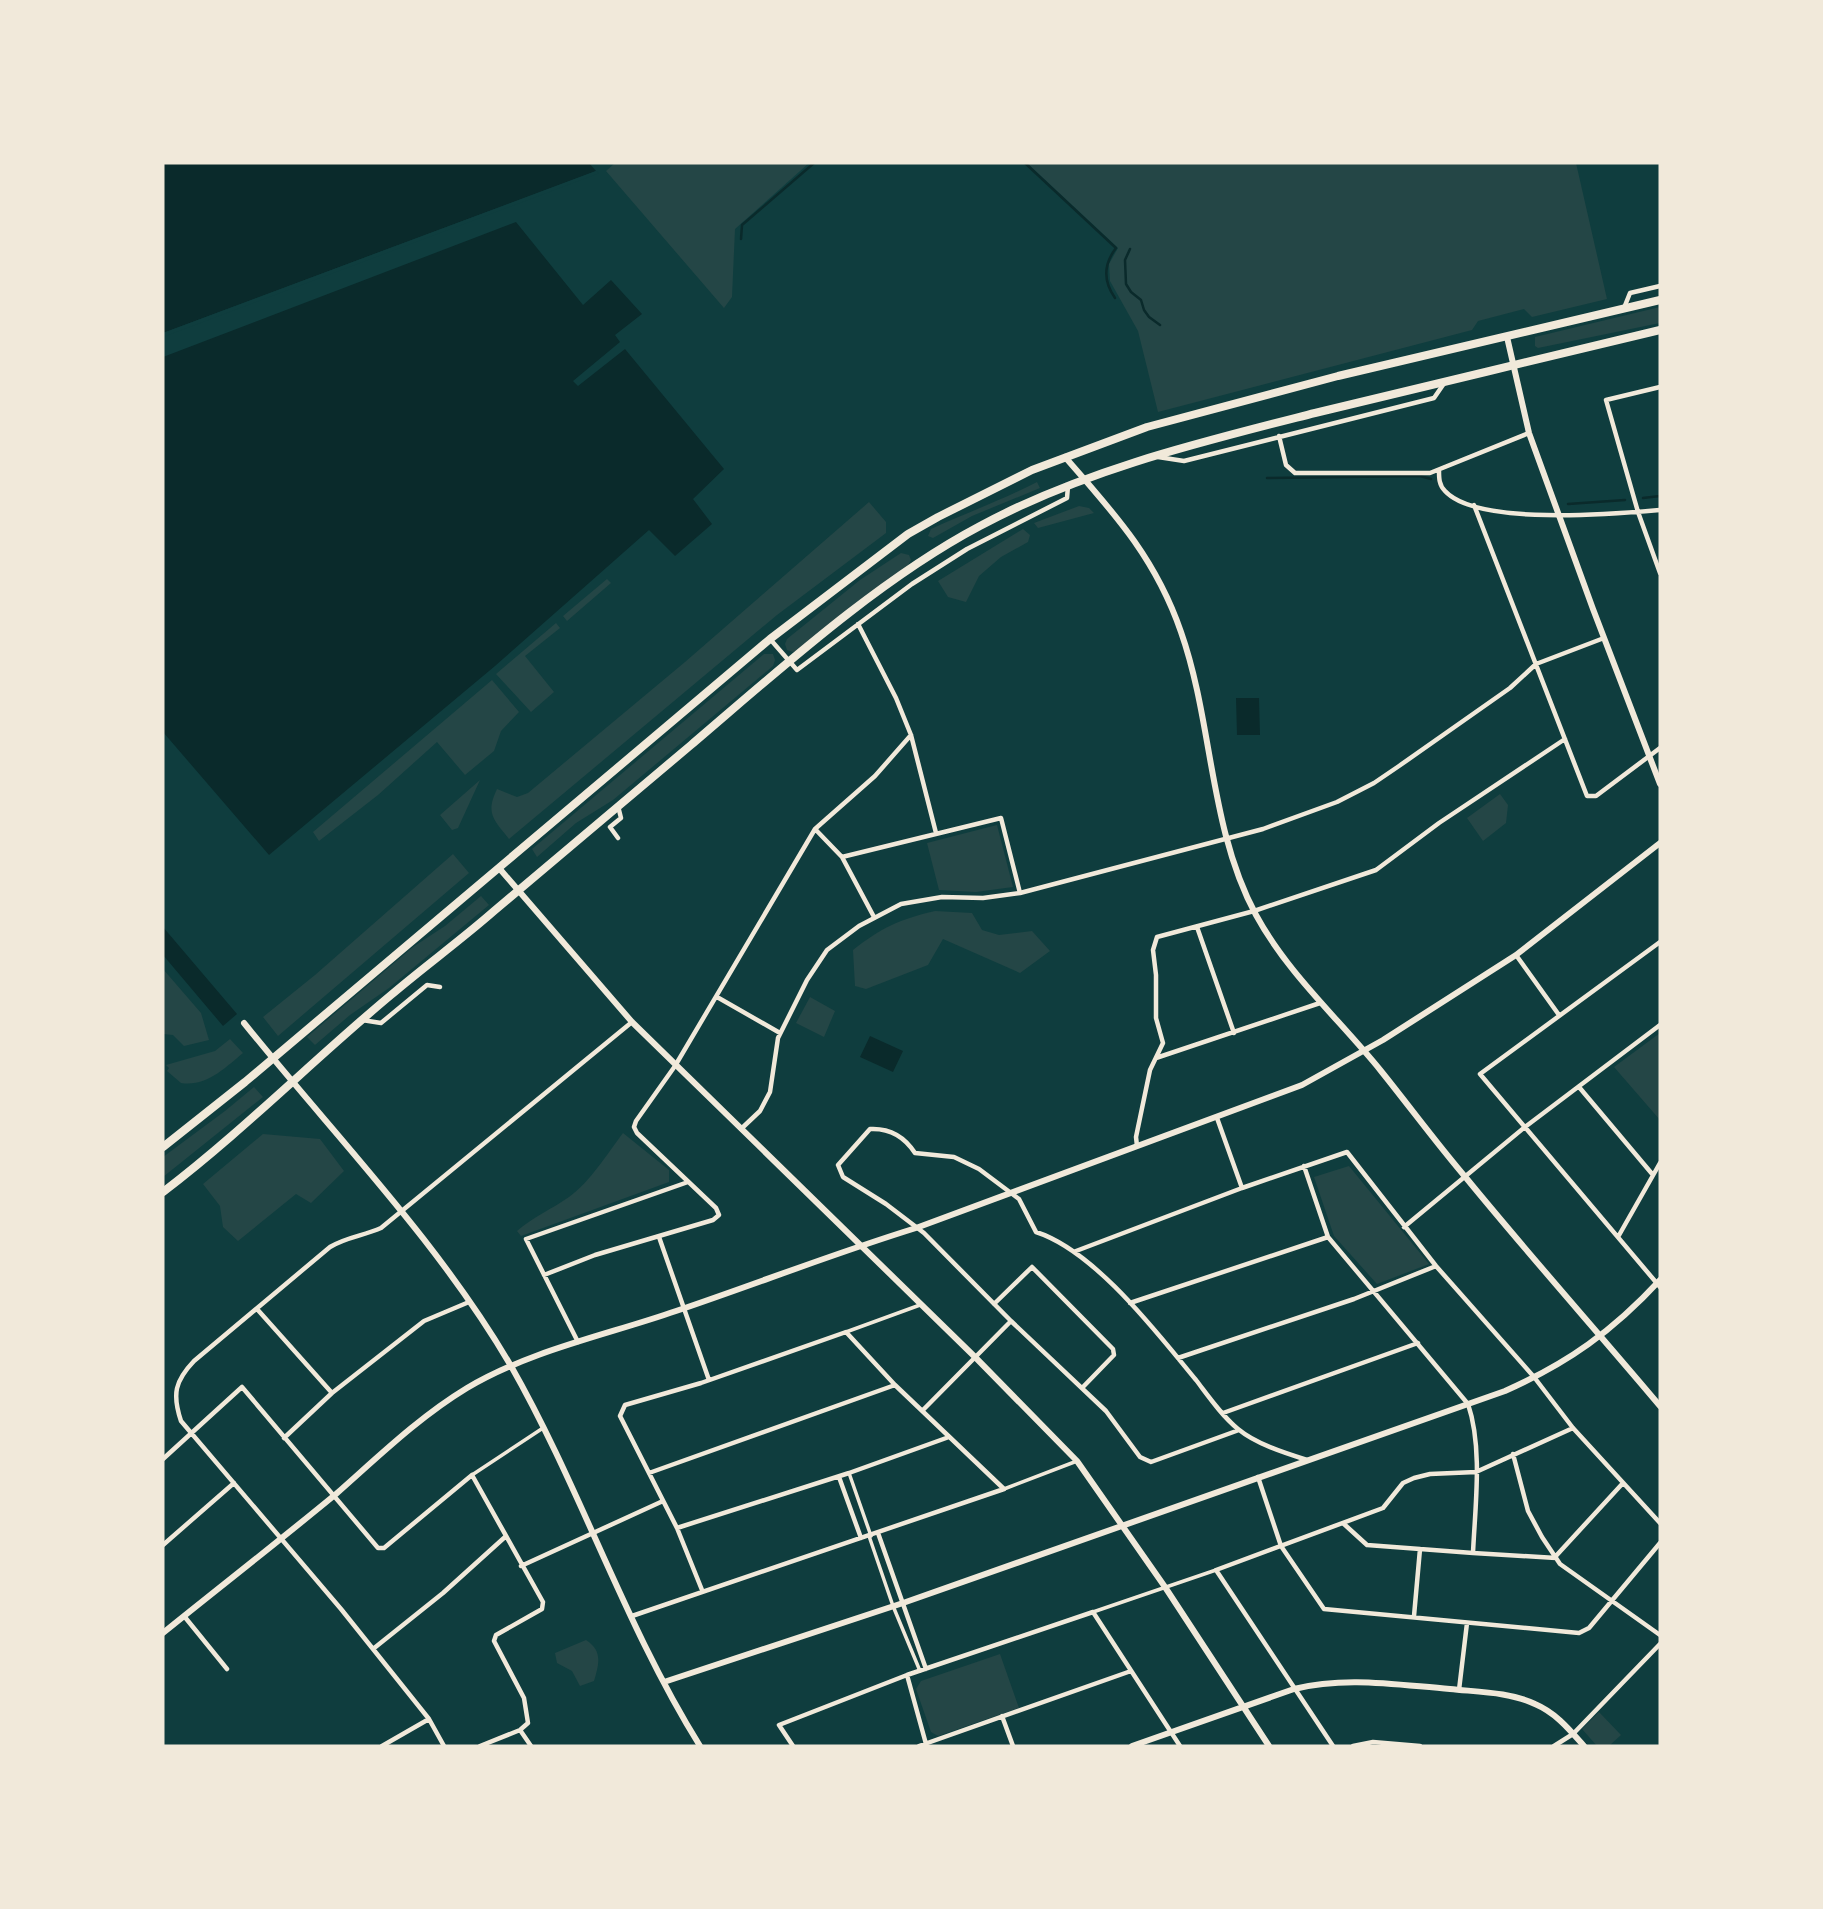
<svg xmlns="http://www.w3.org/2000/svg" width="1823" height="1909" viewBox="0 0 1823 1909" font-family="Overpass,sans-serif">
<rect width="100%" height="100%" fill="#0f3d3e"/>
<path fill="#244646" d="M615,163H809L735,229L732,297L724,308L606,171Z
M1027,163H1576L1607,299L1532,317L1524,309L1478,321L1472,330L1158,412L1138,331L1110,281L1109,264L1118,248Z
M1660,307V323L1538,348L1535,346V337Z
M1037,482L1040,488L972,516L933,538L928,536L931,529C966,513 1002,500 1037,482Z
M869,502L886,522V533L777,615L509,839C494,820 485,814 497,789L517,797L528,793L685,662Z
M1079,506L1089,508L1094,513L1038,528L1034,523Z
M1023,529L1030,535L1028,542L1001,557L979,576L966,602L948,597L938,581Z
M901,553L909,555L911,560L907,567L799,651L793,652L787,650L785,644L787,639L860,580Z
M607,579L611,583L567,621L563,616Z
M556,623L560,628L525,656L554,692L531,712L496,674Z
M764,654H773L775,660L773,666L613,800L576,823L537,857L532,849Z
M492,680L519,712L501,731L494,751L465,775L437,742L378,795L319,841L313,832Z
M480,780L458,828L452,830L440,815Z
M1500,794L1508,805L1506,823L1483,841L1467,818Z
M997,825L1013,887L976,892L939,890L927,843Z
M453,854L469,873L278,1036L263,1017L315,975Z
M481,896L489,905L389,988L350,1015L315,1045L307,1037L413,947L445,926Z
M935,911L972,913L982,930L999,935L1032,931L1050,951L1020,973L943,939L928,965L866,989L855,986L853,950C881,928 900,919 935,911Z
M163,969L201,1013L209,1040L184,1046L173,1035L163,1034Z
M810,997L835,1011L824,1037L796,1023Z
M1660,1033V1120L1614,1067Z
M230,1039L243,1053C225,1068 206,1087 181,1083L167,1071L169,1068L166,1065L215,1051Z
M254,1087L263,1097L163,1177V1157L225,1111Z
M623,1133L669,1170V1182L521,1236L517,1231C533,1217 552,1209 569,1197C590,1182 607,1154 623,1133Z
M263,1134L320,1139L344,1171L311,1203L296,1194L238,1241L223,1227L220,1206L203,1184Z
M1349,1166L1429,1264L1377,1284L1334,1236L1314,1177Z
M586,1640C603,1651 599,1664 594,1681L580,1686L572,1671L557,1663L555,1653Z
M1000,1654L1019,1708L938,1736L931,1732L916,1689L921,1681Z
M1599,1712L1621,1735L1609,1746H1597L1582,1729Z"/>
<path fill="#0a2a2b" d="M163,163H589L596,171L163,333Z
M516,222L583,305L611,280L642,314L615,335L620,342L573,381L578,386L625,349L724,469L693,499L712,524L675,556L649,530L495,666L269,855L163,732V357Z
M1236,698H1259L1260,735H1237Z
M163,927L237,1014L223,1026L163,955Z
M870,1036L903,1051L893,1072L860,1057Z"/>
<path fill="#0f3d3e" d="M596,171L599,173L597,174L163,337V333Z"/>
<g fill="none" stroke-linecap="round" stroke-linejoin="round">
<path stroke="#0a2a2b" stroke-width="2.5" d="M1025,163L1116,248C1103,265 1103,281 1115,298
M741,239L742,225L814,163
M1130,249L1125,260L1126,284L1131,292L1141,300L1144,310L1149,317L1160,325
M1267,478L1420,476L1431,479
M1643,498L1660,496
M1568,504L1625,500"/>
<path stroke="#f1e9da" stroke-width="3.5" d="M846,1332L920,1305
M849,1473L871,1536
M472,1475L543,1428
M1004,1489L1077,1461
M869,1536L893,1606L920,1671
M1093,1612L1216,1570"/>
<path stroke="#f1e9da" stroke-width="4.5" d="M1624,308L1630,293L1660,286
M1660,387L1606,400L1638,512L1660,573
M1279,436L1286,465L1295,473H1430L1529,433
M1158,457L1184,461L1434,398L1445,382
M1439,471C1439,478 1439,485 1445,491C1477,526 1614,514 1660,510
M1474,505L1587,796H1596L1660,748
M858,624L896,698L911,735L936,833
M770,639L797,670L912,584L967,549L1067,498L1068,486
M815,829L842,857L874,917
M618,838L610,827L621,818L618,806
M842,857L1001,818L1020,893
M1197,927L1234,1033
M1660,942L1480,1074L1660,1287
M1516,955L1559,1015
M717,997L780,1033
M362,1020L381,1023L427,985L440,987
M1156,1058L1320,1003
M1579,1087L1653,1175
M1217,1118L1242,1188
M741,1129L760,1111L770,1092L778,1038L807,980L827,950L859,926L901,904L942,897L983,898L1020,893L1263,829L1337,802L1374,783L1399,766L1510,688L1536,664L1604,638
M1137,1146L1136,1137L1150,1070L1163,1043L1156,1018V975L1153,950L1157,937L1254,911L1376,870L1439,823L1565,739
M1304,1166L1328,1237L1468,1404C1483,1448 1475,1507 1473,1553L1367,1545L1344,1524
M1404,1227L1525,1127L1660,1025
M659,1237L709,1380
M1618,1237L1660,1163
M1076,1251L1242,1188L1347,1152L1436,1266L1534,1377L1573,1428L1660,1523
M544,1275L595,1255L713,1220L719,1215L716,1208L637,1133L634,1127L636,1121L675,1066L815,829L875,776L911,735
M1130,1303L1328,1237
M994,1304L1032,1267L1113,1349L1114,1355L1082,1388
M257,1309L332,1393
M578,1342L526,1239L688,1182
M1178,1358L1354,1299L1436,1266
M923,1410L1011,1321
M1223,1413L1418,1343
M1239,1430L1151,1462L1140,1457L1106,1411L1011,1321L924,1233L886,1204L843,1177L838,1165L870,1129C889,1128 904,1136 915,1153L954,1157L979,1169L1019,1199L1036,1232C1095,1251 1157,1333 1196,1380C1209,1397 1222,1416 1238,1429C1256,1444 1285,1453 1307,1460
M284,1438L332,1393L424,1321L469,1302
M1513,1454L1528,1511L1542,1537L1560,1564L1660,1635
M163,1459L242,1387L378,1548H384L472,1475L543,1602L542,1609L496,1635L494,1641L524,1698L528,1723L520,1730L480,1746
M649,1473L895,1385
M839,1477L861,1538
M1258,1477L1281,1546L1324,1609L1579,1633L1589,1628L1660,1543
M677,1528L849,1473L949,1437
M878,1533L926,1669
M163,1545L234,1483
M1473,1553L1556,1558
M1555,1557L1623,1483
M521,1566L663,1501
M184,1616L227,1669
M632,1616L1004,1489L895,1385L846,1332L701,1383L625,1405L620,1416L677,1528L702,1590
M1414,1616L1420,1549
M373,1649L443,1593L505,1537
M907,1675L926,1744
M1459,1690L1467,1623
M1002,1716L1013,1746
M520,1730L531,1746
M382,1746L429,1719
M444,1746L429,1719L341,1609L181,1421C172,1394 175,1381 194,1361L330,1247C346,1237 363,1236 381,1228L632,1022
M793,1746L779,1725L907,1675L1093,1612L1180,1746
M919,1746L1131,1671
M1333,1746L1216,1570L1383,1508L1403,1483L1414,1478L1430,1474L1476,1472L1573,1428
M1353,1746L1373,1742L1420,1746
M1554,1746L1573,1734L1660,1644"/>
<path stroke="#f1e9da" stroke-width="6" d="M1507,337L1529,433L1593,609L1660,784
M1065,457C1115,514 1156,559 1181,632C1213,723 1209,828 1256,915C1288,974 1339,1019 1381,1071C1410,1107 1437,1144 1467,1179C1530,1256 1596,1330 1660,1406
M499,868L632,1022L975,1357L1077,1461L1165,1587L1269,1746
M244,1023C334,1135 438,1241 511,1366C581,1489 625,1626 700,1746
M163,1633C220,1587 279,1541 336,1494C378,1457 419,1417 467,1388C531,1350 607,1335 676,1311C756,1284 835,1253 916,1228L1302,1085L1383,1040L1516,955L1660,843
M664,1682L903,1603L1505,1391C1568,1363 1613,1331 1660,1280
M1132,1746L1294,1689C1346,1676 1397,1685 1450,1689C1478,1692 1510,1692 1535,1704C1556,1713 1569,1729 1584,1746"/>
<path stroke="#f1e9da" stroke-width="8" d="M163,1147L245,1082L770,639L908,534L938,517L1032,470L1147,427L1338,376L1660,300
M163,1192C243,1131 314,1059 391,995C425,966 461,940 494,911C560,856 625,800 691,745C779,670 878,580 980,526C1084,470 1201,442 1315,413C1430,385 1545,358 1660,330"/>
</g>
<rect width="1823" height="1909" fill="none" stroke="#f1e9da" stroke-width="329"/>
</svg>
